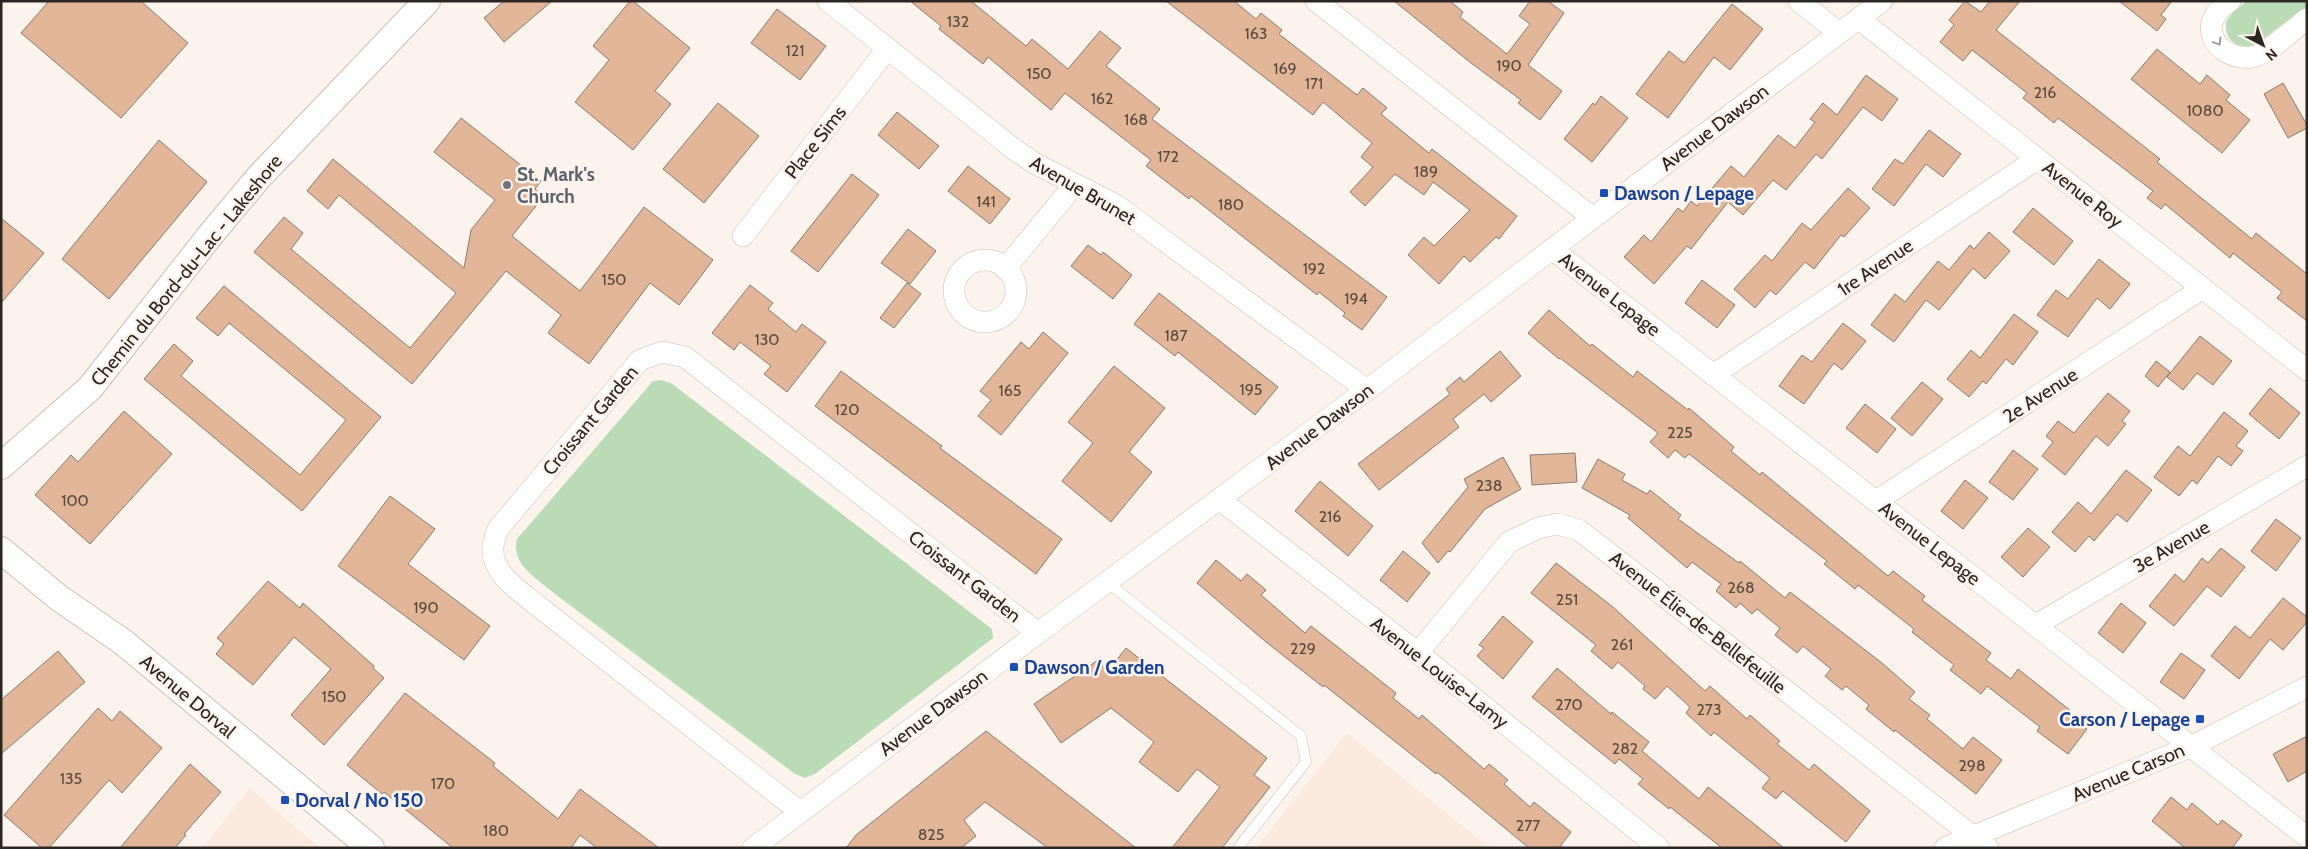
<svg xmlns="http://www.w3.org/2000/svg" width="2308" height="849" viewBox="0 0 2308 849" font-family="Cabin,sans-serif">
<rect width="100%" height="100%" fill="#fdf3ed"/>
<path fill="#fce9dd" d="M1347,733L1490,848H1256Z
M250,788L320,848H202Z"/>
<path fill="#badcb5" d="M2247,1H2307V6L2258,43C2240,51 2224,42 2226,22L2233,12Z
M661,380L671,383L992,629L993,638L815,774L805,778L795,774L555,594C538,579 510,565 517,539L653,381Z"/>
<path fill="#e1b597" stroke="#8a7c72" d="M49,1H141L188,43L121,118L21,33Z
M504,1H552L504,42L484,18Z
M630,1H633L690,48L655,91L671,104L633,150L575,102L609,60L593,46Z
M910,1H971L1026,46L1032,39L1068,69L1100,31L1121,48L1106,66L1160,109L1152,119L1387,297L1362,330L1343,316L1345,313L1319,292L1317,295L1191,196L1189,199L1146,166L1151,160L1065,93L1051,110L988,57L983,64L939,29L941,26Z
M1166,1H1234L1256,19L1261,13L1282,30L1279,34L1357,95L1363,88L1387,108L1381,114L1429,153L1432,149L1517,216L1499,239L1496,237L1470,262L1464,256L1439,284L1408,255L1424,237L1434,246L1470,210L1433,182L1424,195L1395,174L1365,206L1350,192L1373,167L1361,157L1372,143L1323,102L1313,115Z
M1394,1H1450L1463,12L1460,17L1507,54L1530,24L1519,16L1530,1H1548L1564,13L1528,65L1562,91L1540,120L1518,103L1521,100L1471,63Z
M1965,1L1981,12L1990,1H2020L1996,30L2160,159L2157,162L2252,239L2256,233L2307,274V321L2277,298L2282,292L2233,253L2230,258L2165,204L2161,209L2147,198L2153,191L2058,118L2054,123L2023,98L2027,93L1972,50L1963,61L1940,42L1954,25L1949,20Z
M2119,1H2172L2161,15L2166,19L2157,31Z
M1732,4L1763,29L1730,70L1714,57L1668,118L1636,94L1669,51L1684,63Z
M777,9L826,46L800,80L751,43Z
M2157,49L2200,84L2207,75L2230,95L2226,100L2250,120L2222,153L2131,79Z
M1866,75L1898,99L1882,121L1863,107L1822,159L1816,154L1786,190L1773,180L1743,215L1728,202L1691,249L1687,246L1654,284L1624,257L1644,235L1651,242L1678,208L1683,212L1691,201L1697,206L1731,166L1744,177L1778,135L1795,148L1815,122L1810,119L1823,103L1837,115Z
M2283,83L2307,125V128L2288,138L2264,94Z
M1601,96L1628,118L1592,162L1564,139L1593,103L1595,105Z
M718,103L759,136L704,203L663,169Z
M897,112L939,146L919,169L878,135Z
M461,118L541,181L535,189L544,196L512,236L580,291L644,207L713,260L679,305L650,283L589,364L548,333L561,315L506,271L412,384L254,252L284,217L303,233L291,249L410,348L456,293L339,195L328,209L307,191L333,159L464,268L471,230L495,200L434,152Z
M1929,130L1961,154L1943,177L1926,164L1894,206L1872,189L1895,159L1903,164Z
M159,140L207,182L109,299L62,259Z
M968,166L1010,199L990,224L948,191Z
M852,174L879,195L818,272L791,251Z
M1848,188L1870,208L1844,237L1841,235L1814,269L1805,262L1776,295L1770,290L1755,308L1734,289L1765,255L1772,261L1802,223L1811,230Z
M2033,208L2073,241L2054,265L2013,232Z
M1,218L44,253L1,303Z
M908,229L936,251L910,284L881,263Z
M1989,232L2010,251L1985,279L1973,268L1939,310L1926,300L1894,342L1871,325L1895,294L1905,302L1938,261L1949,270L1970,245L1974,249Z
M1088,245L1101,255L1103,252L1132,275L1113,299L1071,266Z
M2099,259L2130,284L2110,309L2097,298L2068,337L2037,315L2056,290L2068,299Z
M1702,280L1735,305L1717,328L1685,303Z
M907,283L921,294L894,328L880,318Z
M750,285L773,303L768,309L796,332L802,324L826,342L787,392L764,374L771,366L740,342L734,350L712,333Z
M224,286L381,417L302,511L144,379L174,344L193,361L181,376L300,475L346,420L229,323L218,336L196,318Z
M1159,293L1278,387L1255,415L1178,352L1175,356L1134,324Z
M1549,310L1590,346L1592,344L1633,377L1637,371L1688,410L1689,408L1734,447L1731,451L1760,475L1762,472L1888,576L1893,571L1925,596L1922,600L1991,653L1986,660L2011,679L2018,669L2071,711L2068,716L2087,729L2068,754L2037,731L2040,727L1987,686L1981,694L1950,670L1954,665L1912,632L1914,629L1858,585L1855,589L1824,564L1827,561L1689,454L1685,458L1675,450L1668,458L1650,442L1658,433L1560,358L1559,359L1528,333Z
M2014,314L2038,332L2013,365L2006,359L1986,384L1983,381L1969,397L1947,379L1971,350L1980,358Z
M1843,323L1866,341L1842,370L1834,363L1804,404L1779,386L1802,355L1812,362Z
M1043,332L1068,353L1001,435L978,416L991,400L980,391L1021,342L1029,349Z
M2200,336L2232,361L2213,385L2197,373L2183,390L2167,377Z
M1500,351L1521,376L1491,402L1484,394L1453,419L1459,427L1379,490L1358,464L1450,394L1446,389L1460,377L1464,382Z
M2156,361L2170,372L2158,387L2145,376Z
M1114,366L1165,408L1129,452L1152,472L1111,522L1062,481L1093,443L1068,422Z
M841,371L942,446L940,448L1062,539L1036,574L815,406Z
M1922,382L1943,399L1912,436L1891,418Z
M2270,388L2300,413L2279,439L2249,414Z
M2108,393L2130,411L2122,421L2126,424L2108,446L2096,436L2065,475L2042,456L2053,442L2046,436L2058,421L2074,433Z
M1865,404L1896,429L1877,453L1846,428Z
M124,411L172,454L90,544L35,495L71,455L78,462Z
M2224,412L2248,431L2236,446L2243,451L2231,466L2218,456L2197,484L2192,480L2179,496L2154,477L2178,446L2190,456Z
M2013,450L2038,469L2013,500L1989,482Z
M1575,453L1577,482L1532,485L1530,455Z
M1503,457L1521,489L1485,509L1450,552L1448,551L1438,563L1422,543L1468,487L1464,479Z
M1598,459L1625,474L1622,480L1647,494L1650,490L1681,515L1678,519L1739,563L1740,561L1785,598L1790,592L1882,663L1915,692L1909,699L1930,715L1927,719L1963,749L1973,737L2002,760L1976,794L1895,730L1894,732L1866,709L1869,705L1846,686L1842,690L1825,676L1831,669L1803,646L1797,653L1775,635L1780,628L1757,609L1752,614L1740,603L1736,608L1716,591L1721,584L1692,562L1687,568L1628,518L1630,515L1582,488Z
M2126,470L2152,490L2127,522L2117,514L2094,541L2089,536L2075,552L2052,532L2078,502L2091,514Z
M1965,480L1988,498L1963,529L1941,511Z
M1320,481L1373,526L1348,556L1295,511Z
M390,496L435,529L408,564L490,626L464,660L338,566Z
M2276,519L2301,538L2276,571L2251,551Z
M2028,528L2050,547L2023,577L2001,557Z
M2221,548L2245,567L2221,597L2207,586L2174,626L2149,606L2175,574L2184,582L2202,558L2208,563Z
M1403,551L1430,573L1407,602L1380,580Z
M1216,560L1241,581L1247,574L1266,590L1261,595L1305,633L1311,626L1396,693L1393,698L1419,719L1422,715L1484,769L1489,764L1508,780L1504,784L1530,807L1534,802L1571,832L1559,848H1529L1437,772L1436,774L1324,685L1323,687L1266,642L1197,583Z
M1556,563L1613,607L1705,691L1710,686L1747,719L1750,715L1780,741L1777,744L1809,770L1814,764L1870,811L1846,842L1783,791L1776,799L1762,788L1770,778L1714,732L1711,736L1686,713L1690,707L1667,686L1655,699L1643,689L1645,686L1618,662L1612,669L1591,651L1596,645L1531,593Z
M268,581L300,608L303,603L374,666L373,668L384,678L324,745L291,715L331,669L294,637L253,685L216,654L224,644L217,638Z
M2283,598L2307,617V622L2283,650L2270,639L2239,679L2211,656L2235,626L2250,638Z
M2121,603L2146,623L2123,653L2098,633Z
M1503,616L1533,642L1503,679L1477,656L1484,648L1479,645Z
M1126,648L1267,758L1254,775L1270,787L1222,848H1172L1220,787L1197,769L1178,792L1139,762L1154,742L1111,708L1061,743L1034,704L1098,660L1107,672Z
M58,651L85,682L1,754V700Z
M2181,653L2205,670L2184,699L2160,682Z
M1557,668L1611,714L1612,712L1649,742L1642,751L1699,799L1708,787L1784,848H1722L1670,807L1669,809L1638,784L1643,779L1619,759L1615,764L1532,697Z
M405,693L495,763L493,766L558,819L580,789L659,848H597L580,835L571,848H453L384,792L382,794L347,765Z
M98,708L112,721L120,711L162,748L122,793L109,780L49,848H42L4,815Z
M986,731L1136,848H1048L985,802L964,820L976,836L961,848H846L856,835Z
M2307,736V771L2288,782L2273,754Z
M190,764L221,792L184,834L186,835L175,848H120Z
M2171,797L2187,810L2192,803L2218,825L2222,820L2242,835L2232,848H2185L2152,821Z"/>
<g fill="none" stroke-linecap="round" stroke-linejoin="round">
<defs>
<path id="service" d="M1107,582L1301,736L1306,762L1238,848"/>
<path id="minor" d="M828,1L1015,150L1036,164L1116,205L1367,390
M1316,1L1593,218
M1799,1L1839,33
M2230,1C2223,6 2215,13 2212,22C2206,46 2236,63 2256,56C2274,49 2291,31 2307,19
M1859,19L2307,370
M743,236L887,49
M1552,249L2307,837
M954 291a31 31 0 1 1 62 0a31 31 0 1 1-62 0Z
M1005,269L1075,184
M1713,375L2037,159
M1219,499L1418,653L1659,848
M1876,501L2203,288
M2036,625L2307,466
M1418,653L1509,542L1538,528L1557,524L1579,530L1988,848
M800,812L538,606C521,592 491,574 493,548C493,542 496,535 498,529L640,360L662,352L685,357L1038,633
M753,848L1038,633L1367,390L1610,205L1882,1
M1945,848L2192,746L2307,687"/>
<path id="tertiary" d="M1,466L90,388L212,233L259,177L427,1
M1,550L59,598L123,642L371,848"/>
</defs>
<use href="#service" stroke="#cbbcb2" stroke-width="11"/>
<use href="#minor" stroke="#cbbcb2" stroke-width="22"/>
<use href="#tertiary" stroke="#cbbcb2" stroke-width="28"/>
<use href="#service" stroke="#fff" stroke-width="10"/>
<use href="#minor" stroke="#fff" stroke-width="21"/>
<use href="#tertiary" stroke="#fff" stroke-width="26"/>
</g>
<defs><path id="oneway-chevron" d="M-2-3.5L2.5 0L-2 3.5" fill="none" stroke-width="1.6" stroke-linecap="round" stroke-linejoin="round" transform="scale(1.25)"/></defs>
<use stroke="#a09d9c" href="#oneway-chevron" transform="translate(2218 42) rotate(59)"/>
<circle fill="#6b7280" stroke="#fdf3ed" stroke-width="2" cx="507" cy="185" r="5"/>
<g fill="#1a4fb4" stroke="#fdf3ed" stroke-width="2">
<rect x="1599" y="188" width="10" height="10" rx="2.5"/>
<rect x="1009" y="662" width="10" height="10" rx="2.5"/>
<rect x="2195" y="714" width="10" height="10" rx="2.5"/>
<rect x="280" y="795" width="10" height="10" rx="2.5"/>
</g>
<g text-anchor="middle" stroke-width="5" stroke-linejoin="round" paint-order="stroke">
<g font-size="16" fill="#594a3f">
<text x="958" y="27">132</text>
<text x="1256" y="39">163</text>
<text x="795" y="56">121</text>
<text x="1509" y="71">190</text>
<text x="1285" y="74">169</text>
<text x="1039" y="79">150</text>
<text x="1314" y="89">171</text>
<text x="2045" y="98">216</text>
<text x="1102" y="104">162</text>
<text x="2205" y="116">1080</text>
<text x="1136" y="125">168</text>
<text x="1168" y="162">172</text>
<text x="1426" y="177">189</text>
<text x="986" y="207">141</text>
<text x="1231" y="210">180</text>
<text x="1314" y="274">192</text>
<text x="614" y="285">150</text>
<text x="1356" y="304">194</text>
<text x="1176" y="341">187</text>
<text x="767" y="345">130</text>
<text x="1251" y="395">195</text>
<text x="1010" y="396">165</text>
<text x="847" y="415">120</text>
<text x="1680" y="438">225</text>
<text x="1489" y="491">238</text>
<text x="75" y="506">100</text>
<text x="1330" y="522">216</text>
<text x="1741" y="593">268</text>
<text x="1567" y="605">251</text>
<text x="426" y="613">190</text>
<text x="1622" y="650">261</text>
<text x="1303" y="654">229</text>
<text x="334" y="702">150</text>
<text x="1569" y="710">270</text>
<text x="1709" y="715">273</text>
<text x="1625" y="754">282</text>
<text x="1972" y="771">298</text>
<text x="71" y="784">135</text>
<text x="443" y="789">170</text>
<text x="1528" y="831">277</text>
<text x="496" y="836">180</text>
<text x="931" y="840">825</text>
</g>
<g font-size="19" fill="#2c2622" stroke="#fdf3ed">
<text transform="translate(1714 127) rotate(-37)" y="7">Avenue Dawson</text>
<text transform="translate(815 142) rotate(-52)" y="7">Place Sims</text>
<text transform="translate(1083 190) rotate(30)" y="7">Avenue Brunet</text>
<text transform="translate(2083 194) rotate(38)" y="7">Avenue Roy</text>
<text transform="translate(1875 267) rotate(-34)" y="7">1re Avenue</text>
<text transform="translate(186 270) rotate(-51)" y="7">Chemin du Bord-du-Lac - Lakeshore</text>
<text transform="translate(1610 294) rotate(38)" y="7">Avenue Lepage</text>
<text transform="translate(2040 395) rotate(-33)" y="7">2e Avenue</text>
<text transform="translate(590 420) rotate(-50)" y="7">Croissant Garden</text>
<text transform="translate(1319 426) rotate(-37)" y="7">Avenue Dawson</text>
<text transform="translate(1930 543) rotate(38)" y="7">Avenue Lepage</text>
<text transform="translate(2171 546) rotate(-30)" y="7">3e Avenue</text>
<text transform="translate(965 576) rotate(38)" y="7">Croissant Garden</text>
<text transform="translate(1698 622) rotate(38)" y="7">Avenue Élie-de-Bellefeuille</text>
<text transform="translate(1440 672) rotate(38)" y="7">Avenue Louise-Lamy</text>
<text transform="translate(188 696) rotate(40)" y="7">Avenue Dorval</text>
<text transform="translate(933 712) rotate(-37)" y="7">Avenue Dawson</text>
<text transform="translate(2128 772) rotate(-23)" y="7">Avenue Carson</text>
</g>
<g font-size="19" font-weight="bold" fill="#5b616d" stroke="#fdf3ed" text-anchor="start">
<text x="517" y="181">St. Mark's<tspan x="517" dy="22">Church</tspan></text>
</g>
<g font-size="19" font-weight="bold" fill="#164399" stroke="#fdf3ed" text-anchor="start">
<text x="1614" y="200">Dawson / Lepage</text>
<text x="1024" y="674">Dawson / Garden</text>
<text x="2190" y="726" text-anchor="end">Carson / Lepage</text>
<text x="295" y="807">Dorval / No 150</text>
</g>
</g>
<rect width="2308" height="849" fill="none" stroke="#2c2622" stroke-width="5"/>
<g transform="translate(2263 45) rotate(139)" stroke="#fdf3ed" stroke-width="4" paint-order="stroke">
<path d="M0-4L9 19L0 12L-9 19Z" fill="#2c2622"/>
<text y="-8" font-size="14" font-weight="bold" text-anchor="middle" fill="#2c2622">N</text>
</g>
</svg>
